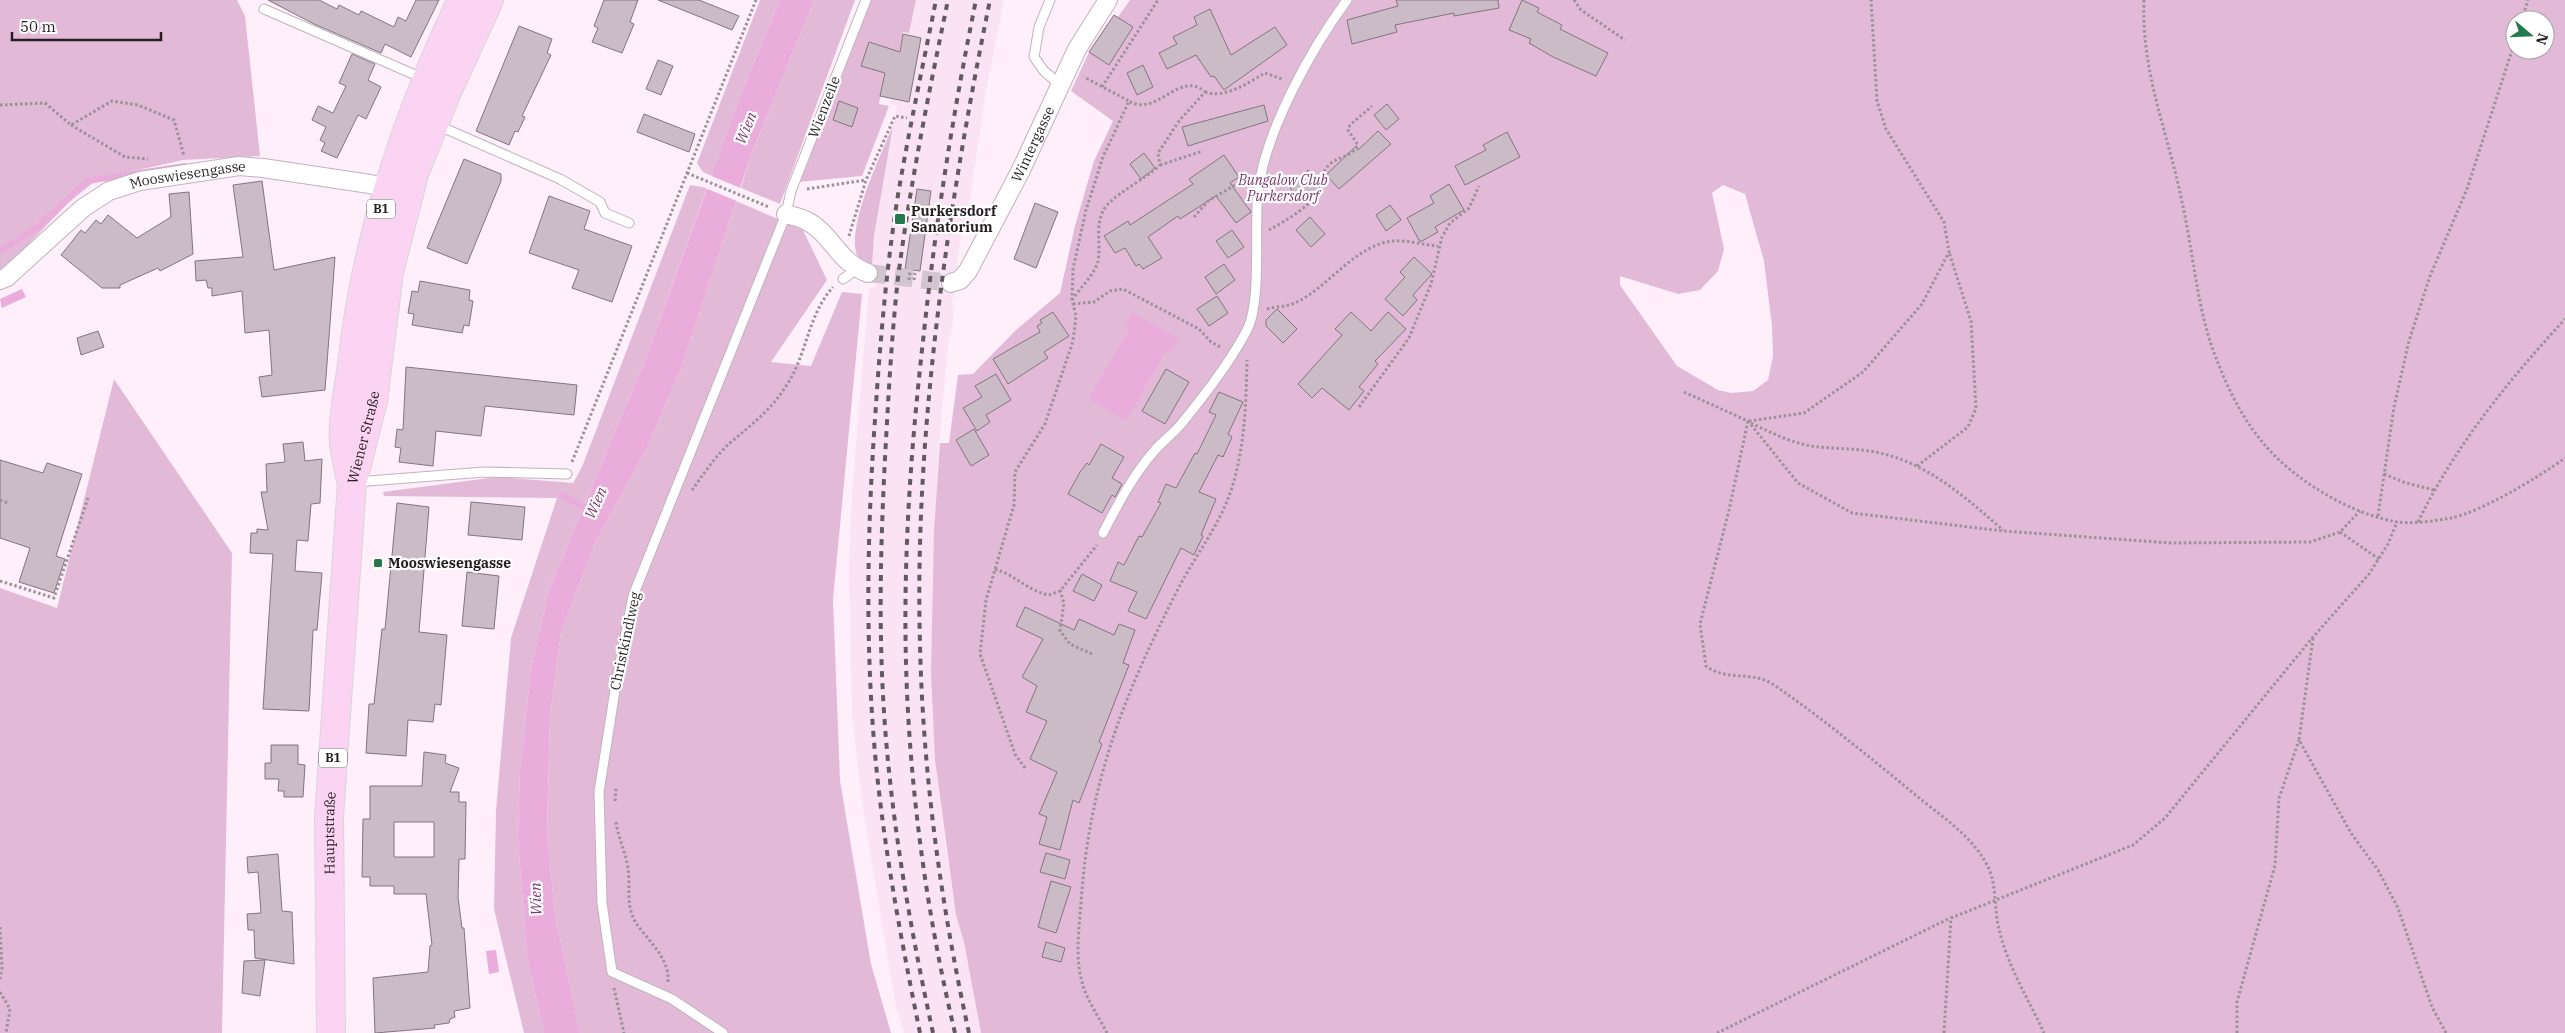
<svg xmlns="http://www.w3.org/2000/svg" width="2565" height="1033" viewBox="0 0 2565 1033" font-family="'IBM Plex Serif',serif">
<rect width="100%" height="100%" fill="#feeffa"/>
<path fill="#fae3f4" d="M916,0H1004L986,91L967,218L962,228L952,303L954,316L948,344L938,458L931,673L935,760L945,843L956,915L964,942L981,1033H904L896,1006L879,907L862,802L852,715L849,565L852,494L869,288L876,287L878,269L872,266L874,236L897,106L890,104L904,32L909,33Z"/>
<path fill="#e2bad8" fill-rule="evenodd" d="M0,0H237L245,16L260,156L183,160L98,179L68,203L0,274Z
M760,0H780L743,89L712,176L703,172L697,163Z
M814,0H855L780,204L741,188L751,155Z
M869,0H916L909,33L903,32L896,72L885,70L879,104L889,106L862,176L798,182Z
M1130,0H2565V1033H981L964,942L956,915L935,760L931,673L934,531L940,443H949L958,375L973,374L1016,330L1060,293L1075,226L1094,161L1113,121L1071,91L1089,52L1114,15L1118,17ZM2515,20H2545V50H2515ZM1723,185L1745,194L1764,261L1772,326L1773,356L1768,380L1753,391L1731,393L1718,390L1677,366L1620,285V276L1678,294L1700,290L1718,271L1724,249L1712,193Z
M893,126L874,236L872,266C866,263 860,262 857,255C846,227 881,154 893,126Z
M690,185L707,188L646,358L549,590L531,668L520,770L518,840L527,956L544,1033H524L494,909L496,811L511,638L557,498L384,496L383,492L497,477L573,483L582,467Z
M736,201L803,230L827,280L771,362L811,366L842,292L862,294L833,599L840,781L871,964L891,1033H580L555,915L547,832L550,716L561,632L595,543L648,446L682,366Z
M114,379L232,553L222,1033H0V588L57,608Z"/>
<path fill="#e9acdb" d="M780,0H814L751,155L682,366L648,446L595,543L561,632L550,716L547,832L555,915L580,1033H544L527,956L518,840L520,770L531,668L549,590L646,358L743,89Z
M22,289L26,297L2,308L0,299Z
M1133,313L1179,339L1171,352L1166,350L1126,421L1089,399L1130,328L1125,325Z
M496,950L499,972L489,974L486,951Z"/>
<path fill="#feeffa" d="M709,175L743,189L739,202L705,188Z"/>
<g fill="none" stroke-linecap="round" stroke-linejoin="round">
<path stroke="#e9acdb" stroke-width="6" d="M0,251L39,226L87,181L185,166
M561,495L591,511"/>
</g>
<path fill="#cabbc6" stroke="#82757f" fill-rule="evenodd" d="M268,0H319L337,9L339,5L359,15L361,11L394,27L398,17L406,21L416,0H439L411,57L385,44L381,53L314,24Z
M604,0H638L630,22L634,24L622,53L592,42L598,28L594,26Z
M658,0H699L739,16L732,30Z
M1396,0H1498L1499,8L1454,16V13L1395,25L1397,32L1352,44L1347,20L1398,6Z
M1522,0L1539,8L1537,12L1562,25L1560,29L1608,53L1596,76L1553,57L1529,43L1531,39L1509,30Z
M1210,9L1231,55L1275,27L1287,45L1224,90L1214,76L1211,77L1196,55L1167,69L1159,53L1177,44L1173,37L1197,25L1194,17Z
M1114,15L1133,27L1109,65L1089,52Z
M519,26L552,39L547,53L551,55L522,116L525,117L518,132L515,131L509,145L476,131Z
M903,34L921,38L909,102L880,96L885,73L861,66L869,42L900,52Z
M352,54L375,64L368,80L381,87L366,119L358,115L337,158L321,151L325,143L320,140L326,127L312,120L318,106L333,113L346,86L339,83Z
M658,60L673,66L661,95L646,89Z
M1143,65L1153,87L1137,95L1127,73Z
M839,101L858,108L852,127L833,120Z
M1387,104L1399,119L1386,130L1374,115Z
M1264,105L1268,121L1188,146L1182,127Z
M644,114L695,134L689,152L637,132Z
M1378,131L1391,144L1339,189L1326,175L1356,146L1358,150Z
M1507,132L1520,157L1465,185L1455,166L1486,150L1483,145Z
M1144,153L1155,168L1141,179L1130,164Z
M1224,155L1239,177L1230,183L1251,212L1236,223L1216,196L1180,219L1178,216L1148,237L1162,258L1143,269L1139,264L1136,266L1125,248L1115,253L1104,236L1128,221L1130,225L1193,184L1189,179Z
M464,159L501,174V181L467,264L427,248Z
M1308,170L1322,185L1303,203L1290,188Z
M262,181L274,270L335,257L325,390L262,397L259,377L272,375L269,330L245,333L242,291L212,296V288H208L206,280L196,281L195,261L243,257L233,185Z
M1449,184L1464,210L1435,227L1438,232L1420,242L1407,218L1434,203L1430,196Z
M917,189L931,191L920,271L905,269Z
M189,192L193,254L160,271L158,268L120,285V288H102L61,255L81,230L85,233L96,220L101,224L108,215L137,238L171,217L169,194Z
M549,196L590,211L584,229L632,246L612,302L572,288L579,270L529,253Z
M1035,203L1058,212L1036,268L1014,259Z
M1390,205L1401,220L1386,231L1376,215Z
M1310,217L1325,234L1311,247L1296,230Z
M1232,230L1244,247L1228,258L1216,241Z
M1414,257L1432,274L1413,295L1417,300L1403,316L1385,299L1405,277L1400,272Z
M1224,264L1235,280L1216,294L1205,277Z
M420,281L470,290L469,300L473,301L469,326L464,325L462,333L412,325L414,314L408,313L412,291L418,292Z
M1217,296L1228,313L1209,326L1197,309Z
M1277,309L1297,329L1283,343L1266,326V320Z
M1053,312L1069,336L1044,352L1048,358L1008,384L993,359L1040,332L1037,326L1042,323L1040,320Z
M1351,312L1371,331L1388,312L1406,329L1375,361L1378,364L1359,387L1364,391L1349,410L1322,388L1312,398L1298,384L1342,335L1335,329Z
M98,331L104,347L81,355L77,338Z
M406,367L577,385L574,415L485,406L481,436L436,431L433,466L399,462L401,448L395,447L397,429L403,430Z
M1166,369L1189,382L1165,424L1142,411Z
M996,374L1011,400L986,415L990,422L977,431L963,408L982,397L975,386Z
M1219,392L1243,402L1228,434L1232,437L1223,457L1218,455L1199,492L1216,499L1201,535L1203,536L1194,555L1181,548L1146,619L1128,611L1137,592L1110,581L1118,562L1124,565L1139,536L1142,537L1161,503L1158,502L1166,484L1176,488L1195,453L1197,454L1216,415L1209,412Z
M974,429L989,455L971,466L956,440Z
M303,442L305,461L322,459L320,503L311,504L308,541L297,540L295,571L322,573L317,630H313L309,711L263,709L273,554L250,553L251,533H257V529L268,530L261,492H267L266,464L285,462L283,444Z
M1101,444L1124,457L1112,478L1122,484L1115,497L1112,495L1102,513L1068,494L1080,472L1087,463L1089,465Z
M0,460L43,473L47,463L82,474L56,556L65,559L54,593L19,582L30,548L0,538Z
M471,502L525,507L522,540L468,535Z
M397,503L429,507L419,632L447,635L441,705L435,704L433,722L408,720L406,756L366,753L369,704H374L382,629H385Z
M467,572L499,576L494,629L462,626Z
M1082,574L1102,585L1094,601L1073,591Z
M1025,607L1074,630L1079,619L1114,635L1119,624L1135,630L1123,663L1129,665L1099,742L1102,744L1079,803L1073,800L1060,850L1039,844L1047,817L1039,814L1057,772L1030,759L1047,721L1026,712L1037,686L1022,677L1043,639L1016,626Z
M271,745H298V764L305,765L303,797H284V791H278L279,779H265V763H271Z
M424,752L446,755L445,763L459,768L450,792H459V802H466L465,859H459L458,897L462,928H464L470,1008L454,1011L455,1017L450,1019L449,1023L434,1025L435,1028L375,1033L373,978L428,972L430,946L432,945L426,894H394V886H370V877H362L363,819H370V786H422ZM394,822H434V857H394Z
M1046,853L1070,860L1065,879L1040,872Z
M278,854L282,911L292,912L294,964L255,958L254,930H248L247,914L261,913L258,872L248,873L247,857Z
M1051,881L1071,887L1056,933L1038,927Z
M1046,942L1065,948L1061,962L1042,957Z
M265,960L260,996L242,993L244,961Z"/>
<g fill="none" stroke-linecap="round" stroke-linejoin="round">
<path stroke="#d2c5cf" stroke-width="18" stroke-dasharray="18 9" stroke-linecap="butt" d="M868,273L951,283"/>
<defs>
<path id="lane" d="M1050,0L1039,27L1034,57L1044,71L1059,84
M264,9L413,74
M437,125L560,179L600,202L605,213L629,223
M843,279L857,269
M356,482L484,472L567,474
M1103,533C1118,504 1133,475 1155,450C1163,441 1174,433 1182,423C1204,396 1231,361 1247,330C1262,301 1254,227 1258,191C1266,130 1311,49 1347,0
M723,1033L672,999L612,972L602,903L599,792L616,684L633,596L786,214L791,191L866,0"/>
<g id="street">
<path d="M786,214C792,216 799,217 805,220C832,233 838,263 868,273"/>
<path id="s1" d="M0,280L7,277L83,208L109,191L140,181L239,166L263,168L370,184L396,191"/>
<path id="s2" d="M951,283L960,280L968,271L1021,170L1077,49L1108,0"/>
</g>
<g id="primary">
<path d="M350,476C348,465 345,454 344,443C342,417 349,389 352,364C366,236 407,115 462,0"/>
<path id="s3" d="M331,1033L329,817L352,483L373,401L389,272L414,174L446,94L489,0"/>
</g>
</defs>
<use href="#lane" stroke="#c1b2bd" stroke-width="11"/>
<use href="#street" stroke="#c1b2bd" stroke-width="20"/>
<use href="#primary" stroke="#d8d6d7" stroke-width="30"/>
<path stroke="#9c9199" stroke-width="3" stroke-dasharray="2.5 2.5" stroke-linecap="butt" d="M1574,0L1581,10L1625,40
M2144,0C2141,73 2168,132 2182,202C2194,255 2197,313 2218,363C2229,391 2244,421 2264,444C2294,480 2352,515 2398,522C2415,524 2434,521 2451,518C2481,512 2539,477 2565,458
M2522,20L2528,0
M1102,87L1158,0
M1205,92C1225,99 1248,83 1265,73L1282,79
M0,105L45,103L71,125L112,101L138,105L174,120L184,156
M71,125L125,157L148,159
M1160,165L1203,151
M687,173L769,207
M807,189L866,180
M1194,217L1208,201L1245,179
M1269,230C1287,220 1311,206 1322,188C1327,180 1319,174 1330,164C1339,156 1351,157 1358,145L1348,130L1350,125L1372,106
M849,236L866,180L895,116L907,118
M909,280L910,271
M914,280L915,273
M1072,300C1080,288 1095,274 1098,261C1101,245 1095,227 1103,211C1110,196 1146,179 1160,165L1158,153L1179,121L1205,92C1180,69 1157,118 1129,101
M1073,304L1094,302L1110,291L1123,289L1199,329L1211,342L1222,348
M1267,309C1277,306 1287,307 1297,302C1328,287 1357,244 1393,241C1407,240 1424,245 1438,246
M1684,392L1748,421L1798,483L1852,513L2003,531L2171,543L2310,542L2340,532L2360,511
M1359,407L1409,338L1431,284L1442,237L1450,223L1469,208L1479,186
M1748,421L1729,510L1700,624L1706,666C1727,682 1753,670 1774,685C1822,718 1867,755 1912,792C1939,815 1974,836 1989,869C1997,888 1994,910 1999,929C2007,965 2029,1000 2044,1033
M1749,421L1804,413L1863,372L1922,304L1949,252L1944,222L1886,129L1877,101L1871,0
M1751,423C1770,432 1789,442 1811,446C1832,449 1854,448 1875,452C1927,462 1965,497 2003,530
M572,462L756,0
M1917,466L1968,427L1976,408L1971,321L1949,252
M2384,474L2406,483L2434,490
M692,490C703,475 716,455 730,443C751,425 771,410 786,386C807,356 807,316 833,287
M0,500L8,503
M2378,516L2394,407L2409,341L2430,276L2467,189L2515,41
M2418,522C2455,446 2508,381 2565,319
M2340,532L2379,559
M995,569C1017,576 1028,591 1049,595L1060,591L1097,545
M0,581L54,598L88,498
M1060,590L1064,603L1060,631L1070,644L1092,654
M2313,638L2299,740L2351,833L2378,870L2398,908L2432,1007L2446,1033
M1025,768L1015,754L980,654L986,600L1014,505L1015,472L1045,424L1073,341L1076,316L1072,300L1073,269L1086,210L1103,157L1129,101L1084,77
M615,801L616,787
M616,822C618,836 624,849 627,863C632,884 624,903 636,923C648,941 670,958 668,982
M0,927L2,968L0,979
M614,988L624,1033
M0,992L10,1009L6,1033
M1107,1033C1099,1017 1086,999 1082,982C1075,957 1079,929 1081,903C1089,783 1123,697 1177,591C1195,555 1222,523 1233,484C1245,444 1246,402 1247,360
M1717,1033L1950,918
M1944,1033L1951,918L2133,845L2165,818L2313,637L2369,574L2388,544L2397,522
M2237,1033V1002L2275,865L2279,798L2299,740"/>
<use href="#lane" stroke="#fff" stroke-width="9"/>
<use href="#street" stroke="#fff" stroke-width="18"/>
<use href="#primary" stroke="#fcd4f3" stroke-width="28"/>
<path stroke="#625a60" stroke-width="4" stroke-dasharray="6 6" stroke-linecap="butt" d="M920,1033C902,944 885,855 876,764C865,650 867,534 875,419C880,344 886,270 898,195C909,130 923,65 936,0
M933,1033C910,927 891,820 884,712C878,621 881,531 886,440C889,386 892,332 898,278C910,185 929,92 948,0
M955,1033C930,928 914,820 908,712C901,588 909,465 923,341C935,227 953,113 976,0
M969,1033C941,905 923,776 920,644C914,434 948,206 990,0"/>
</g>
<g fill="#26794a" stroke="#fff" stroke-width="2">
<rect x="894" y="213" width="12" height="12" rx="2.5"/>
<rect x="373" y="558" width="10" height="10" rx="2.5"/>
</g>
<g text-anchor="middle" stroke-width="4.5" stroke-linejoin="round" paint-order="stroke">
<g fill="#fff" stroke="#666264" stroke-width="1">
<rect x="367" y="199.5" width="28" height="19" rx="4"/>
<rect x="319" y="748.5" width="28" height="19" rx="4"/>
</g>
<g font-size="12" font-weight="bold" fill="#241e22">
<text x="381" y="213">B1</text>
<text x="333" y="762">B1</text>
</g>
<g font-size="14" fill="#241e22" stroke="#fff">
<text transform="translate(824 107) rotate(-69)" y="5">Wienzeile</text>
<text dy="5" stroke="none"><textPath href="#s2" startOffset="164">Wintergasse</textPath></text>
<text dy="5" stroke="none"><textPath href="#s1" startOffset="222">Mooswiesengasse</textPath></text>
<text dy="5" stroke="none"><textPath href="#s3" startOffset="598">Wiener Straße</textPath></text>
<text transform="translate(625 641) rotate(-78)" y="5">Christkindlweg</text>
<text dy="5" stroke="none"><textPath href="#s3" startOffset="200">Hauptstraße</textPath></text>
</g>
<g font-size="14" font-style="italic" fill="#7d3770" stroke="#fff">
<text x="1283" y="185">Bungalow Club<tspan x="1283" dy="16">Purkersdorf</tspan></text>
</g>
<g font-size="14" font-weight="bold" fill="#241e22" stroke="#fff" text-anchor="start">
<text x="911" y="216">Purkersdorf<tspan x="911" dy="16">Sanatorium</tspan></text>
<text x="388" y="568">Mooswiesengasse</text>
</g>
<g font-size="15" font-style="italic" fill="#7f3973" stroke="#fff">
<text transform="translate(746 128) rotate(-68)" y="5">Wien</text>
<text transform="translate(596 503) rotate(-66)" y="5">Wien</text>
<text transform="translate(536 899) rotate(-92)" y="5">Wien</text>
</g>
</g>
<g transform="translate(2530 35) rotate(109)"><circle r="24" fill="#ffffff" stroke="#a7a5a7"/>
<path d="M0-4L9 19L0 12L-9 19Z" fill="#26794a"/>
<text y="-8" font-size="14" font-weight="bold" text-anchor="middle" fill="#241e22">N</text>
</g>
<path d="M12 32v8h149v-8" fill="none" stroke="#241e22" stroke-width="2.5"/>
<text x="20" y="32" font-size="15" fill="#241e22" stroke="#ffffff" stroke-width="4" paint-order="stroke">50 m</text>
</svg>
